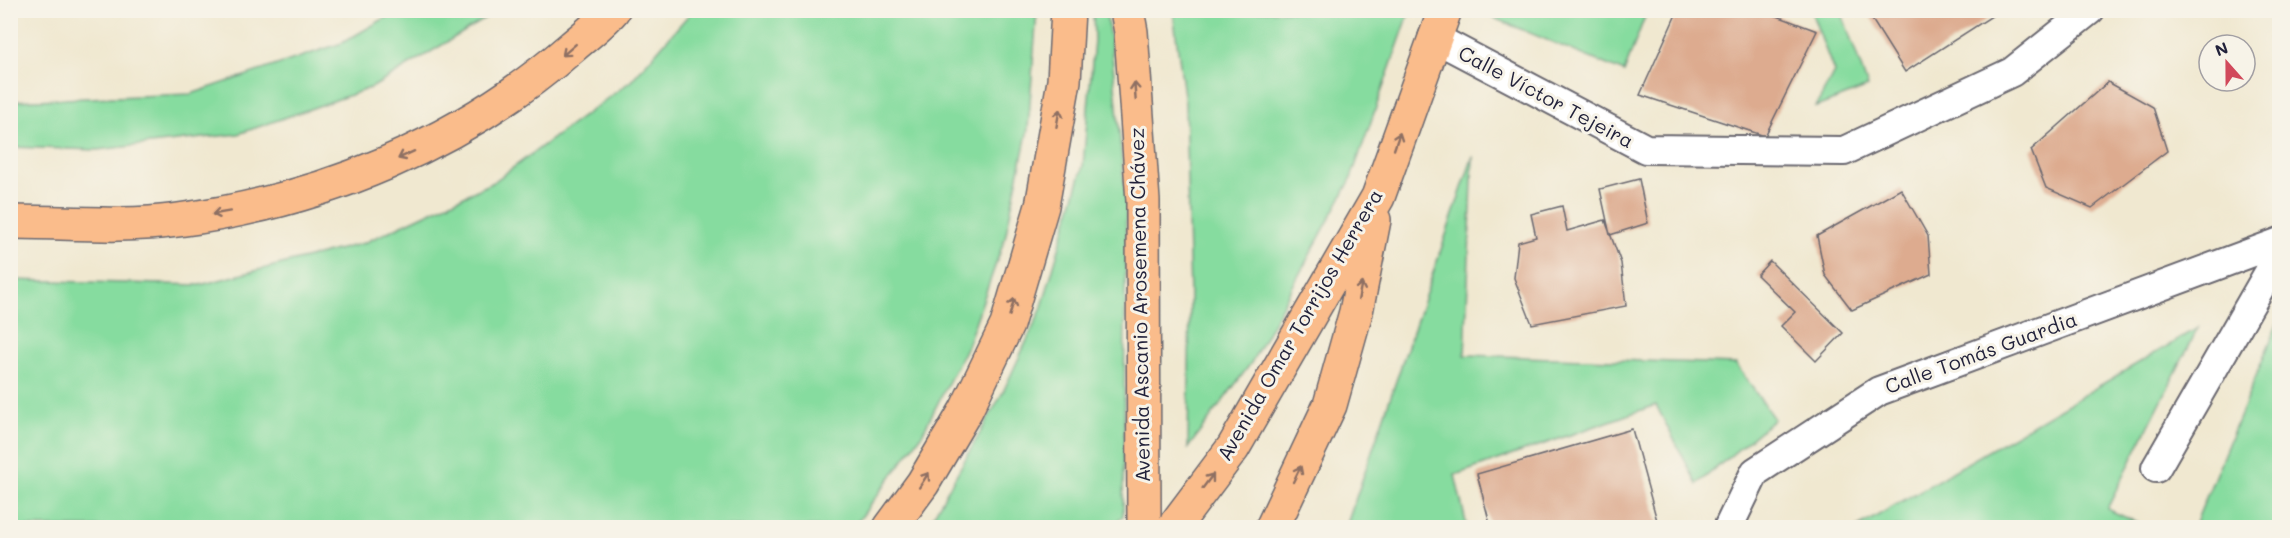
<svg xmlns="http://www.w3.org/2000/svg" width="2290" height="538" viewBox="0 0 2290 538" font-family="Mali,sans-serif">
<rect width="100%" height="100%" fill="#f7f3e8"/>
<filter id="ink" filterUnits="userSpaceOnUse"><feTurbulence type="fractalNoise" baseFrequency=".0167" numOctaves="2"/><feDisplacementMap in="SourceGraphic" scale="12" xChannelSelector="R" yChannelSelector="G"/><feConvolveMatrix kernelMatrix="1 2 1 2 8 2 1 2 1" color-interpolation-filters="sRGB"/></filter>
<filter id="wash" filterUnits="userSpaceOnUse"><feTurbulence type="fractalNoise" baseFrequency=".008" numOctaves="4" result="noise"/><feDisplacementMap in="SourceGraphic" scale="24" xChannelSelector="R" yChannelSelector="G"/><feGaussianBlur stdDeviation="1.35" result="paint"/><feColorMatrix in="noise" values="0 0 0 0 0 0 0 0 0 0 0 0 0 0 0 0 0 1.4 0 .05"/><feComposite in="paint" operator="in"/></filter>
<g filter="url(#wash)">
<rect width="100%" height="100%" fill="#f0e8d0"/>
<path fill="#86dc9f" stroke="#547f6d" stroke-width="1.5" d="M1492,10H1647V11L1624,72L1489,16Z
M397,11H498L373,87L238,134L97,150L11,147V101L191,94L342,43Z
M692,11H1037L1028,129L1005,238L967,346L921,436L854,527H11V280L200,285L364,243L492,183L631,81Z
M1093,11H1106L1112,53L1126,205L1123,516L1111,527H927L1003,392L1041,310L1083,166L1094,40Z
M1173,11H1410L1350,181L1251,363L1188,448L1190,296L1185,103Z
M1811,11H1841L1868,87L1816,107L1834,72Z
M1473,156L1465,355L1736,364L1774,419L1697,484L1656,405L1455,475L1467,527H1346Z
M2279,320V527H2194Z
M2198,328L2107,509L2147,527H1858Z"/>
<g id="blocks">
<path fill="#ddab8f" d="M1678,10H1761L1817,31L1765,136L1640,95Z
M1866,10H1993L1995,14L1905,72Z
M2108,82L2153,107L2167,151L2092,208L2046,188L2031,150Z
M1639,179L1648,223L1610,235L1600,189Z
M1901,189L1928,236L1931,274L1852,310L1825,275L1817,236Z
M1562,206L1567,231L1605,220L1621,263L1626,306L1532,324L1514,278L1518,242L1536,237L1531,214Z
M1770,261L1843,333L1816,361L1781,326L1795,312L1757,275Z
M1632,429L1659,528H1491L1477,474Z"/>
</g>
</g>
<g filter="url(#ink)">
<use href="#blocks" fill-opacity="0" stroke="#6a676f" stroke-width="1.5"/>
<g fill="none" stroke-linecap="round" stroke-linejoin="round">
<defs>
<path id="street" d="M1433,37L1646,149L1844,151L2012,72L2090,10
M2156,468L2280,253
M1728,528L1755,472L1879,391L2280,242"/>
<path id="primary" d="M1127,10L1131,32L1143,201L1144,528"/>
<path id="highway" d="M10,222C67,222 121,228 178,220C323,201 462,143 572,47C586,35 601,24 613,10
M890,528L923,483L966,410L1007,325L1042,206L1064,81L1068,10
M1173,528L1233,448L1378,197L1445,10
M1272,528L1330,405L1356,312L1374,220"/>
</defs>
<use href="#street" stroke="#6a676f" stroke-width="32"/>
<use href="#primary" stroke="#6a676f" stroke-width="36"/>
<use href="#highway" stroke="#6a676f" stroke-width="36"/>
<use href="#street" stroke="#fff" stroke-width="28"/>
<use href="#primary" stroke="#fabc8b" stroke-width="33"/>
<use href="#highway" stroke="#fabc8b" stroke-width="33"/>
</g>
<defs><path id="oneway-shaft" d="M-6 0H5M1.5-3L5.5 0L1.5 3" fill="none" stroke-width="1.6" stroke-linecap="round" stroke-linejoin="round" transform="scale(1.5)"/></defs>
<g stroke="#8e6f63">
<use href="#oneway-shaft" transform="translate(569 50) rotate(139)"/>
<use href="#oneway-shaft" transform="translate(1135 91) rotate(-94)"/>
<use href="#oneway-shaft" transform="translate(1058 118) rotate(-80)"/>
<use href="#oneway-shaft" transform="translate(1397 141) rotate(-71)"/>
<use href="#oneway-shaft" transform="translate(406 155) rotate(155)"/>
<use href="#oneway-shaft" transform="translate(221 213) rotate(170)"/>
<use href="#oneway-shaft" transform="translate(1360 291) rotate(-79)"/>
<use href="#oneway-shaft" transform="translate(1012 307) rotate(-74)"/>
<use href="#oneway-shaft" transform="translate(1297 474) rotate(-64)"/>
<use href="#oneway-shaft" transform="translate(924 480) rotate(-57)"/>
<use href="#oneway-shaft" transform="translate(1208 481) rotate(-53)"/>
</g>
</g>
<g text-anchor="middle" stroke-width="6" stroke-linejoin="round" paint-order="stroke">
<g font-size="20" fill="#22223b" stroke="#f7f3e8">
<text transform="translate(1546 97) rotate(28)" y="7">Calle Víctor Tejeira</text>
<text transform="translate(1140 305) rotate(-91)" y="7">Avenida Ascanio Arosemena Chávez</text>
<text transform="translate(1300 325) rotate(-60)" y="7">Avenida Omar Torrijos Herrera</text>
<text transform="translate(1981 353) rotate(-20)" y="7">Calle Tomás Guardia</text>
</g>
</g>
<rect width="2290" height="538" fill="none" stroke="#f7f3e8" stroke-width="36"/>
<g transform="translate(2227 63) rotate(339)"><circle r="28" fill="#f7f3e8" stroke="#a29fa3" stroke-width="1.5"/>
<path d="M0-4.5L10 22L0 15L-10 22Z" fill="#d1495b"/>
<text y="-9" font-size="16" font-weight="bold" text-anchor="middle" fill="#22223b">N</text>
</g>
</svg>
